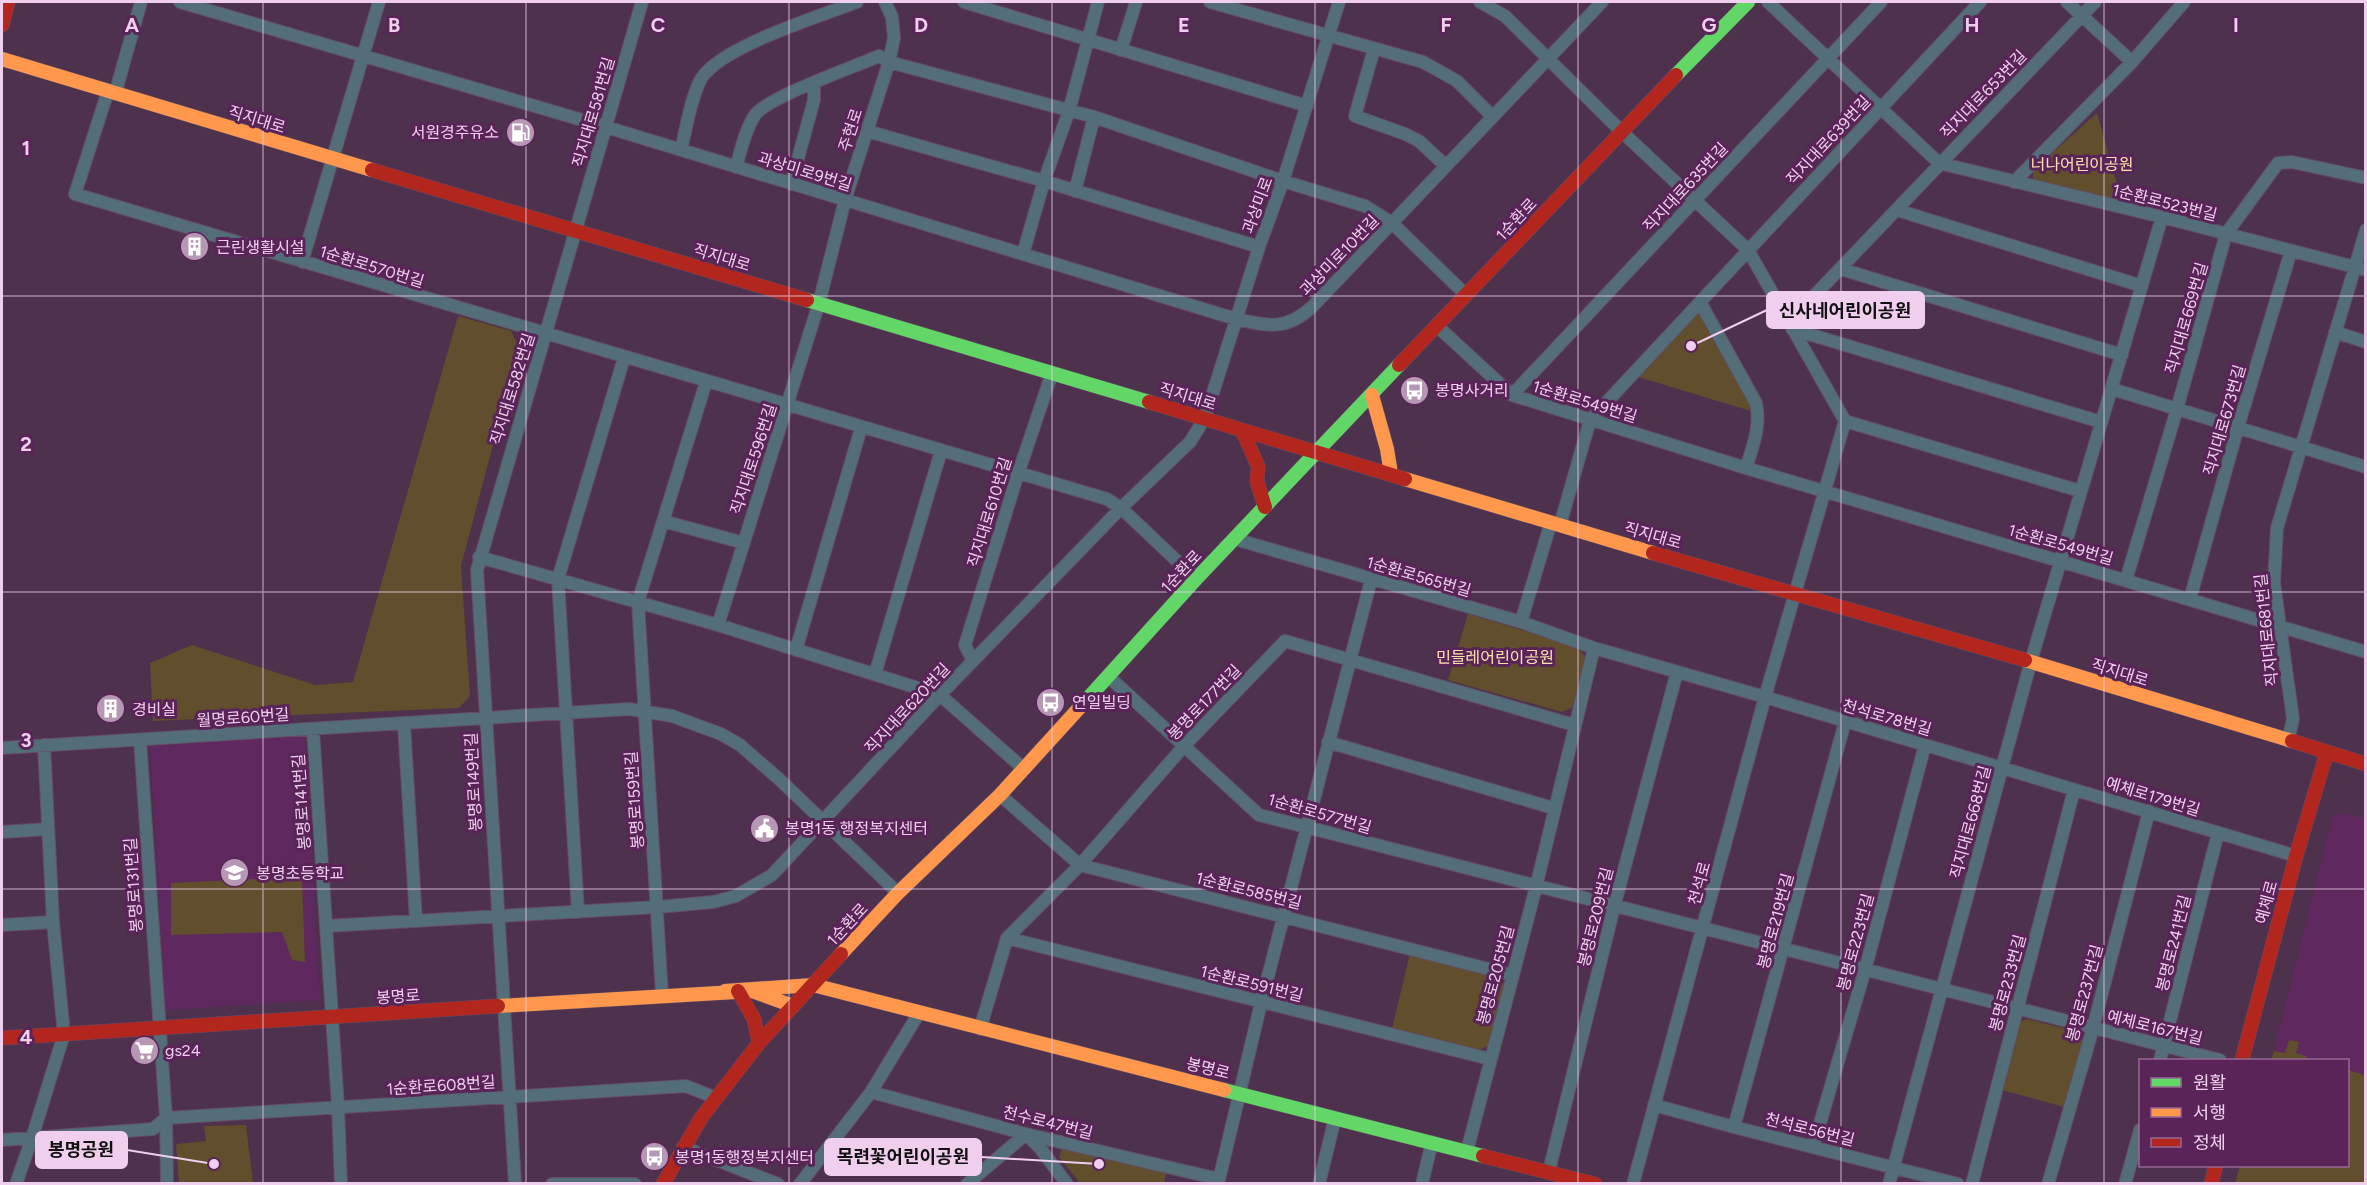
<svg xmlns="http://www.w3.org/2000/svg" width="2367" height="1185" viewBox="0 0 2367 1185" font-family="Figtree,'Noto Sans KR',sans-serif">
<rect width="100%" height="100%" fill="#4d314d"/>
<path fill="#5f285f" d="M300,735L305,739L320,1000L165,1010L150,746Z
M2340,812L2365,819V1075L2348,1070V1060H2311L2274,1051L2332,817Z"/>
<path fill="#604e2c" d="M2097,113L2122,202L2033,180V170Z
M1696,310L1701,311L1754,412L1635,376Z
M458,316L511,331L519,347L461,566L470,696L459,708L153,721L150,663L192,645L315,685L353,682Z
M1468,614L1578,647L1586,658L1572,708L1562,712L1448,680Z
M302,877L305,962L292,960L282,932L171,935V883Z
M1410,953L1497,975L1504,984L1490,1045L1477,1051L1392,1029Z
M2027,1019L2079,1032L2083,1039L2064,1107L2002,1090L2019,1023Z
M2289,1040L2299,1042L2296,1053L2306,1056V1059L2311,1060H2271L2274,1051L2285,1053Z
M2348,1070L2365,1075V1183H2235L2240,1166H2348Z
M246,1125L253,1183H179L176,1144L206,1141L204,1126Z
M1062,1148L1167,1171L1164,1183H1080L1059,1157Z"/>
<g fill="none" stroke-linecap="round" stroke-linejoin="round">
<defs>
<path id="street" d="M180,2L606,127L1236,319C1268,326 1286,331 1312,307L1602,2
M964,2L1307,106
M1210,2L1423,62L1457,81L1492,116
M1480,2L1505,16L1621,131L1748,250L1845,421L1765,697L1633,1184
M1768,2L1939,163L2162,217L2366,270
M2067,2L2132,62
M1374,49L1355,116L1405,134L1419,141L1446,166
M1121,50L1136,2
M108,91L75,194L1107,499L1121,508L1196,579
M115,94L141,2
M867,131L1044,181L1259,247
M681,150C686,129 691,97 701,79C720,47 820,16 857,2
M736,167C741,150 745,130 755,115C768,97 854,67 879,56L889,62L1094,117L1283,181L1365,206L1392,223L1466,295
M2014,182L2132,62L2184,2
M791,184L814,100V83
M1075,191L1094,117
M1897,210L2142,286
M1023,254L1044,181L1069,111L1098,2
M302,262L379,2
M1841,269L2122,355
M1700,302L1756,403C1761,426 1753,446 1746,468
M1789,322L2095,2
M1437,326L1512,395L1746,468L2366,652
M1792,329L2101,422
M2335,332L2366,342
M2112,389L2366,467
M1512,395L1881,2
M1845,421L2080,491
M663,521L744,543
M1560,525L1590,420L1980,2
M1235,539L1521,622L1594,648L1765,697L2296,856
M479,557L718,625L940,695L1024,769
M2126,580L2177,409L2226,234L2278,163L2292,162L2366,178
M2190,599L2238,427L2291,251
M1521,622L1551,522
M718,625L819,303L845,200L889,62L894,38L892,17L885,2
M796,650L861,428
M973,661L965,645L1018,474L1052,373
M875,674L941,451
M1108,676L1259,815L2220,1060
M404,724L416,921
M313,729L338,1107L341,1184
M140,740L166,1118L167,1184
M2288,741L2293,719L2274,583L2277,528L2366,230
M1328,742L1553,808
M2,748L629,709L672,716L721,734L740,745L779,779L898,893
M1000,795L1080,865L1512,975
M2,832L48,829
M578,912L558,579L624,358
M2,925L53,922
M326,926L658,907L713,902L736,896L772,875L940,695L1121,508L1190,442L1205,418L1259,247L1283,181L1339,2
M1007,938L1490,1059
M662,995L638,602L706,382
M980,1029L1007,938L1080,865L1184,746L1285,641L1574,725
M2160,1060L2218,833
M871,1092L1026,1134L1219,1179
M1654,1105L1734,1127L1958,1184
M1734,1127L1845,722
M2,1140L153,1129L166,1118L686,1086L716,1098
M683,1147L778,1184
M1813,1147L1865,970L1925,745
M1467,1151L1536,887L1594,648
M1549,1171L1614,907L1677,672
M16,1184L32,1138L64,1034L53,922L44,745
M515,1184L477,570L642,2
M552,1184H635
M800,1184L871,1092L919,1013
M967,1184L1026,1134L1040,1148L1067,1184
M1218,1184L1261,1003L1371,580
M1319,1184L1335,1118
M1422,1184L1432,1142
M1889,1184L2031,661L2162,217
M1972,1184L2074,790
M2048,1184L2093,1028L2149,811
M2125,1184L2140,1130"/>
<path id="fast" d="M1676,75L1748,2
M807,300L1149,402
M1081,706L1196,579L1399,365
M1224,1090L1483,1156"/>
<path id="slow" d="M2,59L372,170
M1372,395L1387,449L1391,474
M1405,479L1653,553
M2025,660L2292,741
M841,954L898,893L1000,795L1081,706
M725,991L813,985L1224,1090
M498,1006L752,991L793,1006"/>
<path id="jam" d="M2,25L8,2
M372,170L807,300
M1399,365L1676,75
M1149,402L1405,479
M1242,430L1258,466L1257,482L1265,507
M1653,553L2025,660
M2292,741L2366,764
M738,991L754,1019L759,1043
M2,1038L498,1006
M2242,1060L2296,856L2327,752
M1483,1156L1595,1184
M663,1184L701,1118L759,1043L841,954
M2211,1184L2216,1166"/>
</defs>
<use href="#street" stroke="#644d64" stroke-width="14"/>
<use href="#fast" stroke="#644d64" stroke-width="15"/>
<use href="#slow" stroke="#644d64" stroke-width="15"/>
<use href="#jam" stroke="#644d64" stroke-width="15"/>
<use href="#street" stroke="#536e78" stroke-width="12"/>
<use href="#fast" stroke="#63d668" stroke-width="14"/>
<use href="#slow" stroke="#ff974d" stroke-width="14"/>
<use href="#jam" stroke="#b3261e" stroke-width="14"/>
</g>
<path fill="none" stroke="#efcfed" stroke-width="1.5" stroke-opacity="0.55" d="M263,2V1184M526,2V1184M789,2V1184M1052,2V1184M1315,2V1184M1578,2V1184M1841,2V1184M2104,2V1184M2,296H2366M2,592H2366M2,889H2366"/>
<defs>
<symbol id="fuel-disc" viewBox="-11 -11 22 22"><circle r="9.5" fill="#b698b5" stroke="#5a2459"/><path d="M-5.5-6h7V0h2V4h1.3V-2.5L3-4.5l.8-.8L6-3V5H2.5V1h-1V6h-7ZM-4.2-4.7v3.2H.2V-4.7Z" fill="#fff"/></symbol>
<symbol id="building-disc" viewBox="-11 -11 22 22"><circle r="9.5" fill="#b698b5" stroke="#5a2459"/><path d="M-4-6H4V6H1V3H-1V6H-4ZM-2.5-4.3h1.7v1.8h-1.7ZM.8-4.3h1.7v1.8H.8ZM-2.5-1h1.7V.8h-1.7ZM.8-1h1.7V.8H.8Z" fill="#fff"/></symbol>
<symbol id="bus-disc" viewBox="-11 -11 22 22"><circle r="9.5" fill="#b698b5" stroke="#5a2459"/><path d="M-5-6H5V4H4V6H2V4H-2V6H-4V4H-5ZM-3.5-4V0h7V-4ZM-3.5 1.2v1.5H-2V1.2ZM2 1.2v1.5H3.5V1.2Z" fill="#fff"/></symbol>
<symbol id="civic-disc" viewBox="-11 -11 22 22"><circle r="9.5" fill="#b698b5" stroke="#5a2459"/><path d="M-.6-6.5H3V-4.5H.6V-3L4-1V1h2V6H-6V1h2V-1L-.6-3ZM-1.2 2.5V6h2.4V2.5Z" fill="#fff"/></symbol>
<symbol id="school-disc" viewBox="-11 -11 22 22"><circle r="9.5" fill="#b698b5" stroke="#5a2459"/><path d="M0-5L7-2L0 1L-7-2ZM-4 1L0 2.5L4 1V4Q0 6-4 4Z" fill="#fff"/></symbol>
<symbol id="supermarket-disc" viewBox="-11 -11 22 22"><circle r="9.5" fill="#b698b5" stroke="#5a2459"/><path d="M-6-5.5h2.5l.6 2H6L4.5 2H-2.5L-4.4-4H-6ZM-1.5 3.2a1.3 1.3 0 1 0 .1 0ZM3 3.2a1.3 1.3 0 1 0 .1 0Z" fill="#fff"/></symbol>
</defs>
<g fill-rule="evenodd">
<use href="#fuel-disc" x="504" y="116" width="33" height="33"/>
<use href="#building-disc" x="178" y="230" width="33" height="33"/>
<use href="#bus-disc" x="1398" y="374" width="33" height="33"/>
<use href="#bus-disc" x="1034" y="686" width="33" height="33"/>
<use href="#building-disc" x="94" y="692" width="33" height="33"/>
<use href="#civic-disc" x="748" y="812" width="33" height="33"/>
<use href="#school-disc" x="218" y="856" width="33" height="33"/>
<use href="#supermarket-disc" x="128" y="1034" width="33" height="33"/>
<use href="#bus-disc" x="638" y="1140" width="33" height="33"/>
</g>
<g text-anchor="middle" stroke-width="6" stroke-linejoin="round" paint-order="stroke">
<g font-size="16" fill="#efcfed" stroke="#5a2459">
<text transform="translate(1983 94) rotate(-46)" y="6">직지대로653번길</text>
<text transform="translate(593 112) rotate(-74)" y="6">직지대로581번길</text>
<text transform="translate(257 119) rotate(17)" y="6">직지대로</text>
<text transform="translate(850 130) rotate(-72)" y="6">주현로</text>
<text transform="translate(1828 140) rotate(-47)" y="6">직지대로639번길</text>
<text transform="translate(805 171) rotate(17)" y="6">과상미로9번길</text>
<text transform="translate(1685 187) rotate(-47)" y="6">직지대로635번길</text>
<text transform="translate(2165 202) rotate(14)" y="6">1순환로523번길</text>
<text transform="translate(1257 205) rotate(-70)" y="6">과상미로</text>
<text transform="translate(1516 219) rotate(-47)" y="6">1순환로</text>
<text transform="translate(1339 255) rotate(-46)" y="6">과상미로10번길</text>
<text transform="translate(722 257) rotate(17)" y="6">직지대로</text>
<text transform="translate(372 266) rotate(17)" y="6">1순환로570번길</text>
<text transform="translate(2186 318) rotate(-74)" y="6">직지대로669번길</text>
<text transform="translate(512 389) rotate(-73)" y="6">직지대로582번길</text>
<text transform="translate(1188 396) rotate(17)" y="6">직지대로</text>
<text transform="translate(1585 401) rotate(17)" y="6">1순환로549번길</text>
<text transform="translate(2224 420) rotate(-74)" y="6">직지대로673번길</text>
<text transform="translate(753 459) rotate(-72)" y="6">직지대로596번길</text>
<text transform="translate(989 512) rotate(-73)" y="6">직지대로610번길</text>
<text transform="translate(1653 535) rotate(16)" y="6">직지대로</text>
<text transform="translate(2061 544) rotate(16)" y="6">1순환로549번길</text>
<text transform="translate(1181 571) rotate(-47)" y="6">1순환로</text>
<text transform="translate(1419 576) rotate(16)" y="6">1순환로565번길</text>
<text transform="translate(2266 630) rotate(-96)" y="6">직지대로681번길</text>
<text transform="translate(2120 672) rotate(17)" y="6">직지대로</text>
<text transform="translate(1204 702) rotate(-46)" y="6">봉명로177번길</text>
<text transform="translate(907 708) rotate(-47)" y="6">직지대로620번길</text>
<text transform="translate(243 717) rotate(-4)" y="6">월명로60번길</text>
<text transform="translate(1887 717) rotate(16)" y="6">천석로78번길</text>
<text transform="translate(473 782) rotate(-93)" y="6">봉명로149번길</text>
<text transform="translate(2153 796) rotate(17)" y="6">예체로179번길</text>
<text transform="translate(634 800) rotate(-94)" y="6">봉명로159번길</text>
<text transform="translate(301 802) rotate(-94)" y="6">봉명로141번길</text>
<text transform="translate(1320 813) rotate(16)" y="6">1순환로577번길</text>
<text transform="translate(1970 822) rotate(-75)" y="6">직지대로668번길</text>
<text transform="translate(1699 883) rotate(-75)" y="6">천석로</text>
<text transform="translate(133 885) rotate(-94)" y="6">봉명로131번길</text>
<text transform="translate(1249 890) rotate(14)" y="6">1순환로585번길</text>
<text transform="translate(2266 902) rotate(-75)" y="6">예체로</text>
<text transform="translate(1595 917) rotate(-76)" y="6">봉명로209번길</text>
<text transform="translate(1775 921) rotate(-75)" y="6">봉명로219번길</text>
<text transform="translate(847 924) rotate(-47)" y="6">1순환로</text>
<text transform="translate(1855 942) rotate(-75)" y="6">봉명로223번길</text>
<text transform="translate(2173 943) rotate(-76)" y="6">봉명로241번길</text>
<text transform="translate(1495 975) rotate(-75)" y="6">봉명로205번길</text>
<text transform="translate(1252 983) rotate(14)" y="6">1순환로591번길</text>
<text transform="translate(2007 983) rotate(-75)" y="6">봉명로233번길</text>
<text transform="translate(2084 993) rotate(-75)" y="6">봉명로237번길</text>
<text transform="translate(398 996) rotate(-4)" y="6">봉명로</text>
<text transform="translate(2155 1027) rotate(14)" y="6">예체로167번길</text>
<text transform="translate(1208 1068) rotate(14)" y="6">봉명로</text>
<text transform="translate(441 1085) rotate(-4)" y="6">1순환로608번길</text>
<text transform="translate(1048 1122) rotate(14)" y="6">천수로47번길</text>
<text transform="translate(1810 1129) rotate(14)" y="6">천석로56번길</text>
</g>
<g font-size="16" fill="#efcfed" stroke="#5a2459" text-anchor="start">
<text x="499" y="138" text-anchor="end">서원경주유소</text>
<text x="216" y="253">근린생활시설</text>
<text x="1435" y="396">봉명사거리</text>
<text x="1072" y="708">연일빌딩</text>
<text x="132" y="715">경비실</text>
<text x="785" y="834">봉명1동 행정복지센터</text>
<text x="256" y="879">봉명초등학교</text>
<text x="165" y="1056">gs24</text>
<text x="675" y="1163">봉명1동행정복지센터</text>
</g>
<g font-size="16" fill="#f9e2a9" stroke="#5a2459">
<text x="2082" y="170">너나어린이공원</text>
<text x="1495" y="663">민들레어린이공원</text>
</g>
</g>
<g font-size="20" text-anchor="middle" font-weight="bold" fill="#efcfed" stroke="#5a2459" stroke-width="6" stroke-linejoin="round" paint-order="stroke">
<text x="132" y="32">A</text>
<text x="394" y="32">B</text>
<text x="658" y="32">C</text>
<text x="921" y="32">D</text>
<text x="1184" y="32">E</text>
<text x="1446" y="32">F</text>
<text x="1709" y="32">G</text>
<text x="1972" y="32">H</text>
<text x="2236" y="32">I</text>
<text x="26" y="155">1</text>
<text x="26" y="451">2</text>
<text x="26" y="747">3</text>
<text x="26" y="1044">4</text>
</g>
<path fill="none" stroke="#efcfed" stroke-width="2" d="M1691 346L1767 310M214 1164L127 1150M1099 1164L981 1157"/>
<g fill="#efcfed" stroke="#5a2459" stroke-width="2">
<circle cx="1691" cy="346" r="6"/>
<circle cx="214" cy="1164" r="6"/>
<circle cx="1099" cy="1164" r="6"/>
</g>
<g fill="#efcfed" stroke="#efcfed" stroke-width="2">
<rect x="1767" y="292" width="157" height="36" rx="6"/>
<rect x="36" y="1132" width="91" height="36" rx="6"/>
<rect x="825" y="1139" width="156" height="36" rx="6"/>
</g>
<g font-size="18" text-anchor="middle" font-weight="bold" fill="#111">
<text x="1845" y="317">신사네어린이공원</text>
<text x="81" y="1156">봉명공원</text>
<text x="903" y="1163">목련꽃어린이공원</text>
</g>
<rect width="2367" height="1185" fill="none" stroke="#efcfed" stroke-width="6"/>
<rect x="2139" y="1059" width="210" height="108" fill="#5a2459" stroke="#966894" stroke-width="1.5"/>
<rect x="2151" y="1078" width="30" height="9" fill="#63d668" stroke="#966894" stroke-width="1.5"/>
<text x="2193" y="1089" font-size="18" fill="#efcfed">원활</text>
<rect x="2151" y="1108" width="30" height="9" fill="#ff974d" stroke="#966894" stroke-width="1.5"/>
<text x="2193" y="1119" font-size="18" fill="#efcfed">서행</text>
<rect x="2151" y="1138" width="30" height="9" fill="#b3261e" stroke="#966894" stroke-width="1.5"/>
<text x="2193" y="1149" font-size="18" fill="#efcfed">정체</text>
</svg>
